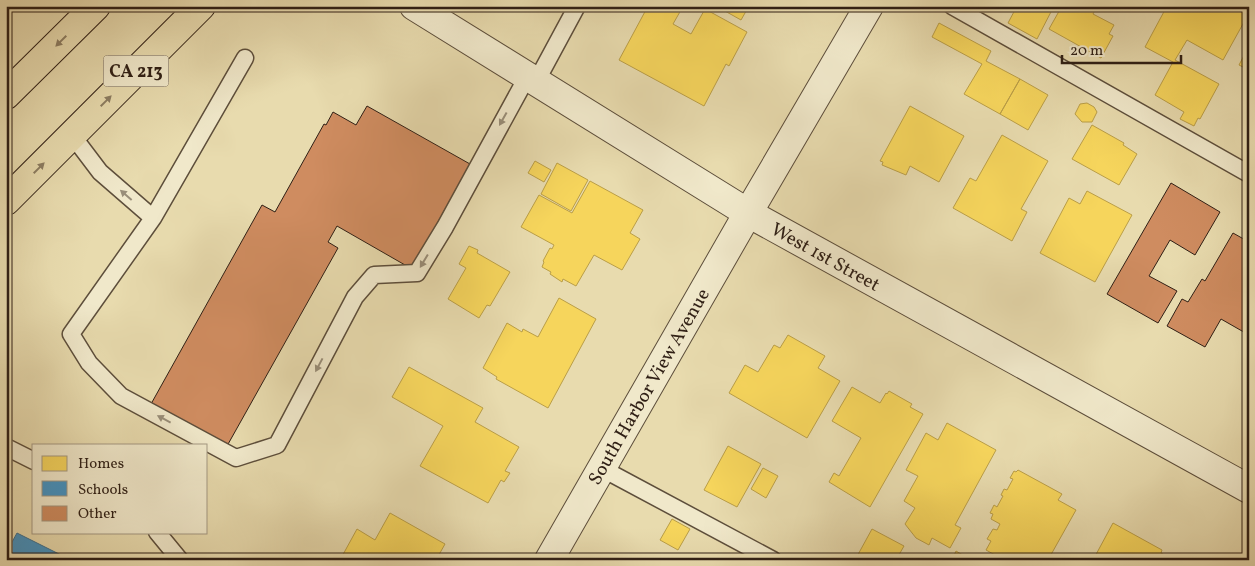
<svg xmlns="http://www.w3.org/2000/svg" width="1255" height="566" viewBox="0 0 1255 566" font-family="Vollkorn,serif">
<rect width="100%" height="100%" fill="#e8dbae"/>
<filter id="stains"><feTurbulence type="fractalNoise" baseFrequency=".004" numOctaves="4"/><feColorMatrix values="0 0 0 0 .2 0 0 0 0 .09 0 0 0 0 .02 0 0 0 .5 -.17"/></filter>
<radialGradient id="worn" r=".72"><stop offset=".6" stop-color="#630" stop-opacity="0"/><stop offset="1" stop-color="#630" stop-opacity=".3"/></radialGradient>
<path fill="#f6d55c" stroke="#ba9e47" d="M648,6H675L681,10L673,24L691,34L705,9L747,32L729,66L726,64L704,106L619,60Z
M716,6H749L741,20Z
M1017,6H1054L1037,39L1008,23Z
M1062,6H1089L1095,10L1093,14L1114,25L1109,34L1113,36L1101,58L1049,29Z
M1167,6H1249V13L1223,60L1187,40L1175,60L1219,84L1200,119L1198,118L1194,126L1180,119L1184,112L1155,95L1173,62L1145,47Z
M939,23L991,51L986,61L1020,79L1000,114L964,94L982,64L932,37Z
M1249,46V70L1239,65Z
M1020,79L1048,95L1028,130L1000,114Z
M1087,103L1094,107L1097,112L1092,122H1082L1075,114L1080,104Z
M910,106L964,136L939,182L910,166L906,175L882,165L883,162L880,161Z
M1092,125L1124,143L1123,145L1137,154L1119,185L1072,159Z
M1002,135L1048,161L1021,209L1027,212L1012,241L953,208L970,178L976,181Z
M535,161L551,170L544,182L528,173Z
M557,163L588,180L571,211L541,194Z
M590,181L643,210L630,233L640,239L622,270L594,255L576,286L563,279L562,282L550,274L551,272L542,267L544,262L543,261L550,248L552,249L554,245L521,227L539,195L572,213Z
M1087,191L1132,215L1095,282L1040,253L1069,198L1080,204Z
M469,246L478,250L477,253L510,272L490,306L487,305L479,318L448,299L466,268L459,264Z
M559,298L596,319L548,408L496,379L497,377L483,368L507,323L522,332L523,329L538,337Z
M788,335L825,356L818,368L840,381L807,438L729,393L745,365L758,372L774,345L780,348Z
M409,367L483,408L475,422L519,447L505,471L510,473L504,482L501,480L488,503L420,466L443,426L392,397Z
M852,387L880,403L886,393L887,394L889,391L912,404L910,407L923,414L870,507L829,482L834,473L839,476L861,438L832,421Z
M947,423L996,450L955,525L961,528L950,548L932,538L929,545L916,538L905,524L915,508L904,501L918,476L906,470L926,433L938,440Z
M728,446L761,464L737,507L704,490Z
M763,468L778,476L766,498L751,489Z
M1018,470L1062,494L1058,500L1076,510L1048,560H1004L986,550L991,541L987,539L993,529L997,530L1000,524L991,519L993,514L990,513L994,505L997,507L1003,496L1001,495L1004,489L1007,490L1013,479L1010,478L1014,471L1016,472Z
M390,513L445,544L436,560H340L357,529L375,540Z
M672,519L690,529L678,550L660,540Z
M1113,523L1162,550L1161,553L1173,560H1093Z
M872,529L904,546L896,560H855Z
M956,551L971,560H952Z"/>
<path fill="#4393c3" stroke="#3d708f" d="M17,533L71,560H6V553Z"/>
<path fill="#cf8c60" stroke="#2f1f15" d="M367,106L470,164L412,269L337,226L328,242L338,248L227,446L151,404L262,205L275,212L324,124L326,125L333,112L356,125Z
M1171,183L1220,212L1195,255L1170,240L1149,276L1177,291L1158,323L1107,294Z
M1233,233L1249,242V335L1221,319L1205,347L1167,326L1182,299L1188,302L1202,279L1205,281Z"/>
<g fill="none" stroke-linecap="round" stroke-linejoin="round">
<defs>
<path id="service" d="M952,6L1249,174
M245,58L153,218L71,334L89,363L121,396L236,458L277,445L355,297L374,275L417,273L445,227L527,77
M536,82L577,6
M72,135L100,172L153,218
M6,447L34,461
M601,468L773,560
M157,532L180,560"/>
<path id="minor" d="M549,560L748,213L869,6"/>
<path id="tertiary" d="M414,6L748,213L1249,489"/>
<path id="primary" d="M6,95L96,6
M6,201L201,6"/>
</defs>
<use href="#service" stroke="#5d4e3b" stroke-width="19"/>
<use href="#minor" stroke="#5d4e3b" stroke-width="30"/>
<use href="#tertiary" stroke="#5d4e3b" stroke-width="30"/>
<use href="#primary" stroke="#2f1f15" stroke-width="30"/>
<use href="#service" stroke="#f0e8ca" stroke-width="16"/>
<use href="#minor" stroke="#f0e8ca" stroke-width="28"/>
<use href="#tertiary" stroke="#f0e8ca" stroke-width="28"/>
<use href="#primary" stroke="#e8dbae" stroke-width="28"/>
</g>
<defs><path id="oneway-solid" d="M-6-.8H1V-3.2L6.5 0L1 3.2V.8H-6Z" transform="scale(1.25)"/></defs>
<g fill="#8c7d62">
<use href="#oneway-solid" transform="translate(61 41) rotate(135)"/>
<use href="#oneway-solid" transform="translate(106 101) rotate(-45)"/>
<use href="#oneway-solid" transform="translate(39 168) rotate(-45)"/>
</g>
<g fill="#998e79">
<use href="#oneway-solid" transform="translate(503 119) rotate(119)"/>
<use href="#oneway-solid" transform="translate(126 195) rotate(-139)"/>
<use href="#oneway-solid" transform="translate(424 261) rotate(121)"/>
<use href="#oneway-solid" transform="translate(319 365) rotate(118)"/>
<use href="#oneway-solid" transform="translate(164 419) rotate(-152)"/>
</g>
<g text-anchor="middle" stroke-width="5" stroke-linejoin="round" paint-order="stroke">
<rect fill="#f0e8ca" stroke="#695b4b" stroke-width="1" x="103.5" y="55.5" width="65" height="31" rx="4"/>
<g font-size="18" font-weight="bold" fill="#2f1f15">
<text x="136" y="77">CA 213</text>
</g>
<g font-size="19" fill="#2f1f15" stroke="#f0e8ca">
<text transform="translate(826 256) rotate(29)" y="7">West 1st Street</text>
<text transform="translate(648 386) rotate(-60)" y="7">South Harbor View Avenue</text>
</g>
</g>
<rect width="1255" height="566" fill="none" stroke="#e8dbae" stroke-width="25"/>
<rect x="8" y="8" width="1240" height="551" fill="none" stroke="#2f1f15" stroke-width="2.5"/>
<rect x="12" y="12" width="1230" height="541" fill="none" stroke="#2f1f15"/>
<rect x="32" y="444" width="175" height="90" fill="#f0e8ca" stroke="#a39882"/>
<rect x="42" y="456" width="25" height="15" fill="#f6d55c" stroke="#a39882"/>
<text x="78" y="468" font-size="15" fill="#2f1f15">Homes</text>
<rect x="42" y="481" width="25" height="15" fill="#4393c3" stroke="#a39882"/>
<text x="78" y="494" font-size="15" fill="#2f1f15">Schools</text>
<rect x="42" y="506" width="25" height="15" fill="#cf8c60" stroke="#a39882"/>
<text x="78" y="518" font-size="15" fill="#2f1f15">Other</text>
<path d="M1062 55v8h119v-8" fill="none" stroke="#2f1f15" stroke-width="2.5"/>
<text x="1070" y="55" font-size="15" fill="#2f1f15" stroke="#f0e8ca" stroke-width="4" paint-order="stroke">20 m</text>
<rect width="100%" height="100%" filter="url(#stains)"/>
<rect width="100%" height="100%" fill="url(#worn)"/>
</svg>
